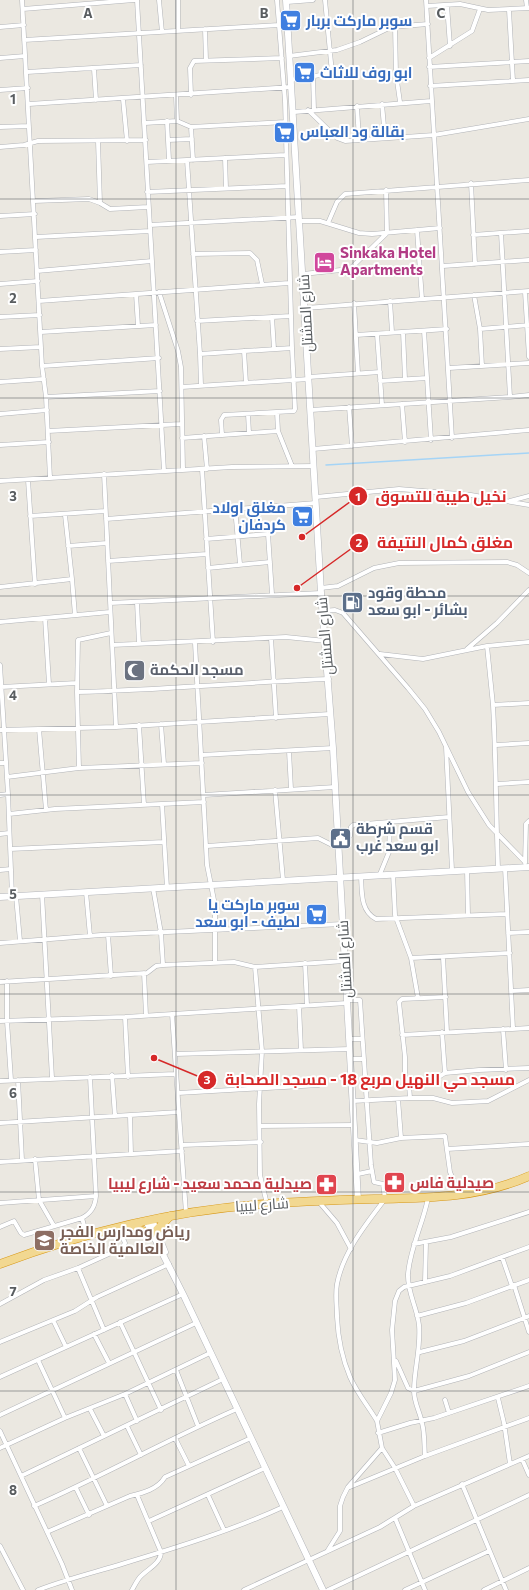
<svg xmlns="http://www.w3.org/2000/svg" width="529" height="1590" viewBox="0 0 529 1590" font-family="Commissioner,Cairo,sans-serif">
<rect width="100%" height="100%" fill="#ebe8e1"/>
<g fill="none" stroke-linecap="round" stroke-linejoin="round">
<path stroke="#a5d4f6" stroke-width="1.5" d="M326,465L529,453"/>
<defs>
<path id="street" d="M22,0L42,366L46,397L50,478
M137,0L164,471
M159,0L162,32
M426,0L452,438
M526,0L527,8
M287,2L313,0
M447,5L450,46
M427,6L460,4L488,10L529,8
M23,9L134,0
M509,10L513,81
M395,26L396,74L400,102
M0,27L24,25
M205,29L206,60
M178,30V0
M24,40L279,25
M289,56L337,50L360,42L391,27L428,24
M0,58L25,56
M429,58L472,31L480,9
M429,67L529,61
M94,69L96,100
M27,72L141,65
M313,77L314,110
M291,80L332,73L325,0
M430,86L529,80
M0,90L28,88
M191,95L190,68L194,61L282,58
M176,96L177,121
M123,99L127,141
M29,104L291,87
M382,104L385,138
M357,106L359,140
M308,110L337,138L345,141L434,135L529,119
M294,112L431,101
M167,121L169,160
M145,123L177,121L191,127L285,122
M0,127L29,126
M191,127L193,160
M168,140L192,139
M98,141L100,203
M0,147L24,145L38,141L146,140
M225,158L226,188
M147,162L286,155
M471,183L475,264
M147,192L287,186
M34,201L89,199L100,203L110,209L148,207
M0,216L35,214
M300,221H320L359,233L372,234L440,228
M328,223L337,202L345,194L529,180
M150,225L299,217
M417,230L422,299
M473,235L529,231
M36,237L150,231
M0,252L36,250
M193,254L250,253L257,260L262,284
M443,266L529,260
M37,271L152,261
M303,274L350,269L387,233L386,190
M0,284L38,281
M159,292L178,351L181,367L183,470
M525,292L529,357
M136,294L138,326
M474,295L480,329L529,325
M39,301L289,283
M390,301L392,332
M354,303L358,373
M306,308L529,291
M291,316L292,348
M0,317L40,315
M272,317L274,349
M197,321L291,316L285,101L277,0
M480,329L482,366
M424,331L431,440
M41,332L156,325
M403,332L405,379
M377,334L382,405
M356,335L447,329
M0,349L41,347
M244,351L246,383
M200,354L201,385
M42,366L159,358
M449,368L529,363
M309,377L380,372
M380,381L427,378
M0,382L44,379
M182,387L309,379
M46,397L160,391
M510,397L529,395
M402,404L405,442
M349,407L352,446
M311,410L510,397L501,233
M0,414L47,410
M248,414L249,433
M48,431L181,424
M278,431L292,466
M222,435L278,431L277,412
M204,436L207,469
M182,438L222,435L221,420L224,415L294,411L295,409L292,348L200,354L187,160
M0,445L49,442
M313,449L529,430
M202,469L213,642
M104,474L116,727
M28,480L35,584
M0,481L232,467L314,466
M316,497L399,489L471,495L529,505
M510,501L529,496
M235,508L240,564
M65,515L72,579
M30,516L105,511
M106,519L316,503
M206,539L268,534L272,594
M68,546L107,543
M108,561L207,554
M208,568L270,562
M0,587L72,579L75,615
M321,588L338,586L374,568L399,563L507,562L517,565L529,573
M137,602L139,644
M110,603L321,593
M323,611L335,610L343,613L408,688L425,709L439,732L468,792L489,825L525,862
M45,618L49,684
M0,622L110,612
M271,638L276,718
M195,643L207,865L215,905V963
M112,645L286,637L326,641
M487,646L493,705
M467,649L497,623L529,590
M380,654L423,659L487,646L529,642
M0,665L8,794L12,896
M1,687L77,683
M77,692C161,690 245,682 329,679
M161,724L164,764
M139,725L144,805
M39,729L46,810
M0,730L116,727L330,714
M496,745L529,743
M446,747L452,870
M289,751L291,789
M202,755L333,748
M0,763H6
M79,768L202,763
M7,777L79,768L77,692L78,640L111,633
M497,784L529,782
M275,790L283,880
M0,795L8,794
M204,795L335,787
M162,804L167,888
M9,814L55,809L204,802
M0,834L9,833
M338,837L350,836L351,827L353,825L449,817
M207,846L318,838L338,848
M10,849L164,842
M525,863L526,824L529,821
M498,868C496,813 496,760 493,705L529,703
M505,868L513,1029
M0,870L11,869
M467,870L468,915
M380,874L389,852L390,823
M393,874L395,915L411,958L418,998
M361,876C362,891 360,911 376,919L507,914
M153,888L161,933L163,965
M86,892L90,936
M42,894L52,1078
M16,896L20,941
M508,933L529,932
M108,935L111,976
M0,943L101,935L343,924
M443,957L447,1032
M411,958L510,953
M305,963L307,1005
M255,967L262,1051L259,1104L260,1175L267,1204
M144,973L146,1015
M7,981V1021L11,1080
M0,982L147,973L156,966L163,965L234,962L255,967L345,961
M511,991L529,990
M347,1000H360L371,1165L374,1182L383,1184L385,1199C366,1224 343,1252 337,1284C335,1295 337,1306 337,1317C338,1338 342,1358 350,1377C357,1393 368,1406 377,1421
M299,1006L301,1050
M172,1014L186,1213
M125,1017L128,1077
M0,1021L125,1017L347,1003
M503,1029L506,1070
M402,1035L529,1028
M349,1039H362
M175,1054L350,1049
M350,1059H363
M445,1073L479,1070L529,1068
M112,1075L115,1116
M18,1080L22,1160
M0,1081L175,1074
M408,1082L434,1080L445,1073L442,1032
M178,1093L319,1085
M410,1098L409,1085L405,1076V1057L399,1002L402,999L446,997
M398,1099L401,1138
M353,1101L410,1098H433L452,1103L488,1101L529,1080
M130,1116L131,1154
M0,1123L179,1112
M260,1126L354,1125
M355,1140L377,1143L401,1138L445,1136L450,1172L460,1196
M182,1145L261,1142
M447,1149L529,1144
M35,1159L39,1200L54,1226
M0,1162L182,1151
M358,1174L372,1171
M319,1202L337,1223L351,1249
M0,1203L96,1196
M0,1227L14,1221L21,1233L24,1235L82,1218
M47,1229L51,1246
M87,1236L82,1218C91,1213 95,1207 96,1196L90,1077
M414,1244L451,1237L529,1212
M502,1257L512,1286
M78,1268L104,1330
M425,1282L426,1243
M514,1285L529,1332
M0,1304L44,1280L78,1268L122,1248L125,1243L119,1229
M417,1316L466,1303L529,1280
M53,1320L66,1347
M120,1322L161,1410
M94,1334L109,1363
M0,1342L75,1311L97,1297L169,1264
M420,1352L464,1341L529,1316
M38,1360L65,1418
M396,1361L408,1388L414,1391L469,1376L529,1352
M176,1370L198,1426
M0,1377L183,1294
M125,1394L137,1421
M498,1398L504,1423L510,1464
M445,1400L449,1413
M90,1409L104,1436
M0,1415L196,1323
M127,1426L141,1455
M0,1431L62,1564L72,1590
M378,1433L410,1423L434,1418L529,1386
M175,1438L189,1466
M0,1448L65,1418L125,1394L210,1353
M79,1448L107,1506
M425,1456C424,1445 425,1434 422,1423C420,1412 414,1403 414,1391C414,1368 421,1350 419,1325C417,1307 407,1292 408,1274C410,1248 423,1224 428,1198
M522,1459L529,1475
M21,1476L223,1379
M462,1484L506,1590
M350,1487L425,1456L529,1418
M76,1488L89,1515
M208,1495L224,1530
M34,1506C103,1476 168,1439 237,1409
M414,1506L529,1456
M395,1518L425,1590
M149,1521L265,1468
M47,1532L130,1496C143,1493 158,1489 165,1477L251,1438
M0,1546L23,1590
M328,1550L340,1531V1506L343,1497L348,1487L382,1448L377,1421L391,1393L395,1380L392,1330L395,1301L399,1291L404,1287L450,1276L529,1247
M38,1590C66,1579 96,1572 125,1563C178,1547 233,1530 283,1507
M132,1590C135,1585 137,1580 141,1576C148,1569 161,1563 161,1552L137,1495
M244,1590L380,1527L414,1506L395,1468L382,1448
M328,1590L529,1495
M405,1590L489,1551
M484,1590L529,1568"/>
<path id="secondary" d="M286,0L321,593L333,748L358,1200
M0,897L529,867
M152,1220L165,1252
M146,1221L183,1294L323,1590"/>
<path id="highway" d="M129,1226L151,1234
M156,1231L170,1216
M0,1264C85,1232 175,1210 265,1204C302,1201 338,1200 374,1199C428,1198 480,1198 529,1176"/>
</defs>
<use href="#street" stroke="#b1b3b7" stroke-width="5"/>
<use href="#secondary" stroke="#b3b5ba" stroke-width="7"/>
<use href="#highway" stroke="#d79715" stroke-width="9"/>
<use href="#street" stroke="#fff" stroke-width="4"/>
<use href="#secondary" stroke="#fff" stroke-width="6"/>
<use href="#highway" stroke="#f2d891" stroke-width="8"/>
</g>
<path fill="none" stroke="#595d60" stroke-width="1" stroke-opacity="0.55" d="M176,0V1590M353,0V1590M0,199H529M0,398H529M0,596H529M0,795H529M0,994H529M0,1192H529M0,1391H529"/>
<defs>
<symbol id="supermarket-square" viewBox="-11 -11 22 22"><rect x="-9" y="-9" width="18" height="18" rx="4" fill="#3f7fe0" stroke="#fff"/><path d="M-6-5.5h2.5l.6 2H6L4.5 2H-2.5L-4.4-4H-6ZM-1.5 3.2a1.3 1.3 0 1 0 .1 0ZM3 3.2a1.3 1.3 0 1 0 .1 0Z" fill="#fff"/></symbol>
<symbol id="hotel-square" viewBox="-11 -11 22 22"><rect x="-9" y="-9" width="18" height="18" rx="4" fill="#d1479c" stroke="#fff"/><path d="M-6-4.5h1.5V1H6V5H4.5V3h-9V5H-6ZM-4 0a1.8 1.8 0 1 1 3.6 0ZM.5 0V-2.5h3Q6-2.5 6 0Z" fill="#fff"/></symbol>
<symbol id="fuel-square" viewBox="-11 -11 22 22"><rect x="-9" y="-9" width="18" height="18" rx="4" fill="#5c6f8a" stroke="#fff"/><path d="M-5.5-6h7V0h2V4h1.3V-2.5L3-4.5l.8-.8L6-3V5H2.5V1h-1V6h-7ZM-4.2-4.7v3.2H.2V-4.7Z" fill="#fff"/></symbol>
<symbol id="mosque-square" viewBox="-11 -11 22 22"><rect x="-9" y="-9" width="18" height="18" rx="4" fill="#6b7280" stroke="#fff"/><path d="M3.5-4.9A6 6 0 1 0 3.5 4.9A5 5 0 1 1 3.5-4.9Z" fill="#fff"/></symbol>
<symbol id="civic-square" viewBox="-11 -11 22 22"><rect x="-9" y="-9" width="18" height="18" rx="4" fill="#5c6f8a" stroke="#fff"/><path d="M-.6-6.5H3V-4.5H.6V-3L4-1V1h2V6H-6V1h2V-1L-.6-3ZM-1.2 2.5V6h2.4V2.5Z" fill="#fff"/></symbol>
<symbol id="pharmacy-square" viewBox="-11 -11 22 22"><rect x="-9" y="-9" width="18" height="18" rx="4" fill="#e0444e" stroke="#fff"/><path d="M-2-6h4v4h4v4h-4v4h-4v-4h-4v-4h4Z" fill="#fff"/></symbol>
<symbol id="school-square" viewBox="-11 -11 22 22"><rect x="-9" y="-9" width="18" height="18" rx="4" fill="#8d6e63" stroke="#fff"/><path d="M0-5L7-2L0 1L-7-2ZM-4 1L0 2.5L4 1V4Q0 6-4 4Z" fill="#fff"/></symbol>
</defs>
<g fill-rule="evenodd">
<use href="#supermarket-square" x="278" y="8" width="25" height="25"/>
<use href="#supermarket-square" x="292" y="60" width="25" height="25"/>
<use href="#supermarket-square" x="272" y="120" width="25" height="25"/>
<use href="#hotel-square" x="312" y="250" width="25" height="25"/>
<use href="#supermarket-square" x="290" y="504" width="25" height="25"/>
<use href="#fuel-square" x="340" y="590" width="25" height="25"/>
<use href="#mosque-square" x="122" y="658" width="25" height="25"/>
<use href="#civic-square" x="328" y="826" width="25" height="25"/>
<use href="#supermarket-square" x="304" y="902" width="25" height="25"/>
<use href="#pharmacy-square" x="382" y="1170" width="25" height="25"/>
<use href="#pharmacy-square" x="314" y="1172" width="25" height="25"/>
<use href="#school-square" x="32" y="1228" width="25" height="25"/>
</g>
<g text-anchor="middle" stroke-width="4" stroke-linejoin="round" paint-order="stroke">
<g font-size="15" font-weight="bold" fill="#366cbe" stroke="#fff" text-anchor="start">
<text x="306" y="26">سوبر ماركت بربار</text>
<text x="320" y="78">ابو روف للاثاث</text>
<text x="300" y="137">بقالة ود العباس</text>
<text x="286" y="513" text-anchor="end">مغلق اولاد<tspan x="286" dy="17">كردفان</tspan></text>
<text x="300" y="910" text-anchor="end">سوبر ماركت يا<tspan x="300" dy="17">لطيف - ابو سعد</tspan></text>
</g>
<g font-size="15" font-weight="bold" fill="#b23c85" stroke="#fff" text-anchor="start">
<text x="340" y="258">Sinkaka Hotel<tspan x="340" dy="17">Apartments</tspan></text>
</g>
<g font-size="15" fill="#595d60" stroke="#fff">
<text transform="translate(306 313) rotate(-93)" y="5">شارع المشتل</text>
<text transform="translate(325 636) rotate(-95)" y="5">شارع المشتل</text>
<text transform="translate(345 959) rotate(-93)" y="5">شارع المشتل</text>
<text transform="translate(262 1205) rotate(-4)" y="5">شارع ليبيا</text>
</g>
<g font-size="15" font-weight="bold" fill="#4e5e75" stroke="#fff" text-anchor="start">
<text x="368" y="598">محطة وقود<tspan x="368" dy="17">بشائر - ابو سعد</tspan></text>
<text x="356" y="834">قسم شرطة<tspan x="356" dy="17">ابو سعد غرب</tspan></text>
</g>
<g font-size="15" font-weight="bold" fill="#5b616d" stroke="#fff" text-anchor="start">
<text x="150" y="675">مسجد الحكمة</text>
</g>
<g font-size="15" font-weight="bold" fill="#be3a42" stroke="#fff" text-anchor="start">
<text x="410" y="1188">صيدلية فاس</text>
<text x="312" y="1189" text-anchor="end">صيدلية محمد سعيد - شارع ليبيا</text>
</g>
<g font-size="15" font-weight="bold" fill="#785e54" stroke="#fff" text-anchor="start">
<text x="60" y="1237">رياض ومدارس الفجر<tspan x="60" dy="17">العالمية الخاصة</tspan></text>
</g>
</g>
<g font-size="13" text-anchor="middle" font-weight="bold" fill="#595d60" stroke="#fff" stroke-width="4" stroke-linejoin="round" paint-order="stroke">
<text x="88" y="18">A</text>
<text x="264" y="18">B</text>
<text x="441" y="18">C</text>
<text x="13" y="104">1</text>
<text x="13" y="303">2</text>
<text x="13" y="501">3</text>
<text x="13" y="700">4</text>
<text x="13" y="899">5</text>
<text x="13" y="1098">6</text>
<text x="13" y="1296">7</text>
<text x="13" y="1495">8</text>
</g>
<path fill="none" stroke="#d62828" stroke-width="1.5" d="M302 537L358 496M297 588L359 543M154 1058L207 1080"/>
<g fill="#d62828" stroke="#fff" stroke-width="1.5">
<circle cx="302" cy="537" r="4"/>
<circle cx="297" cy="588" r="4"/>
<circle cx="154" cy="1058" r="4"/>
<circle cx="358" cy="496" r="10"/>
<circle cx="359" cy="543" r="10"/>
<circle cx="207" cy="1080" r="10"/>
</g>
<g font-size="12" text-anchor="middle" font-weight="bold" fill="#fff">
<text x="358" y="501">1</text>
<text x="359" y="547">2</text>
<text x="207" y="1084">3</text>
</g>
<g font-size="16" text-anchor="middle" font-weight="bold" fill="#d62828" stroke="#fff" stroke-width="4" stroke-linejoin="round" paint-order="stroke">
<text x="441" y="502">نخيل طيبة للتسوق</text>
<text x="445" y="548">مغلق كمال النتيفة</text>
<text x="370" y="1085">مسجد حي النهيل مربع 18 - مسجد الصحابة</text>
</g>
</svg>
